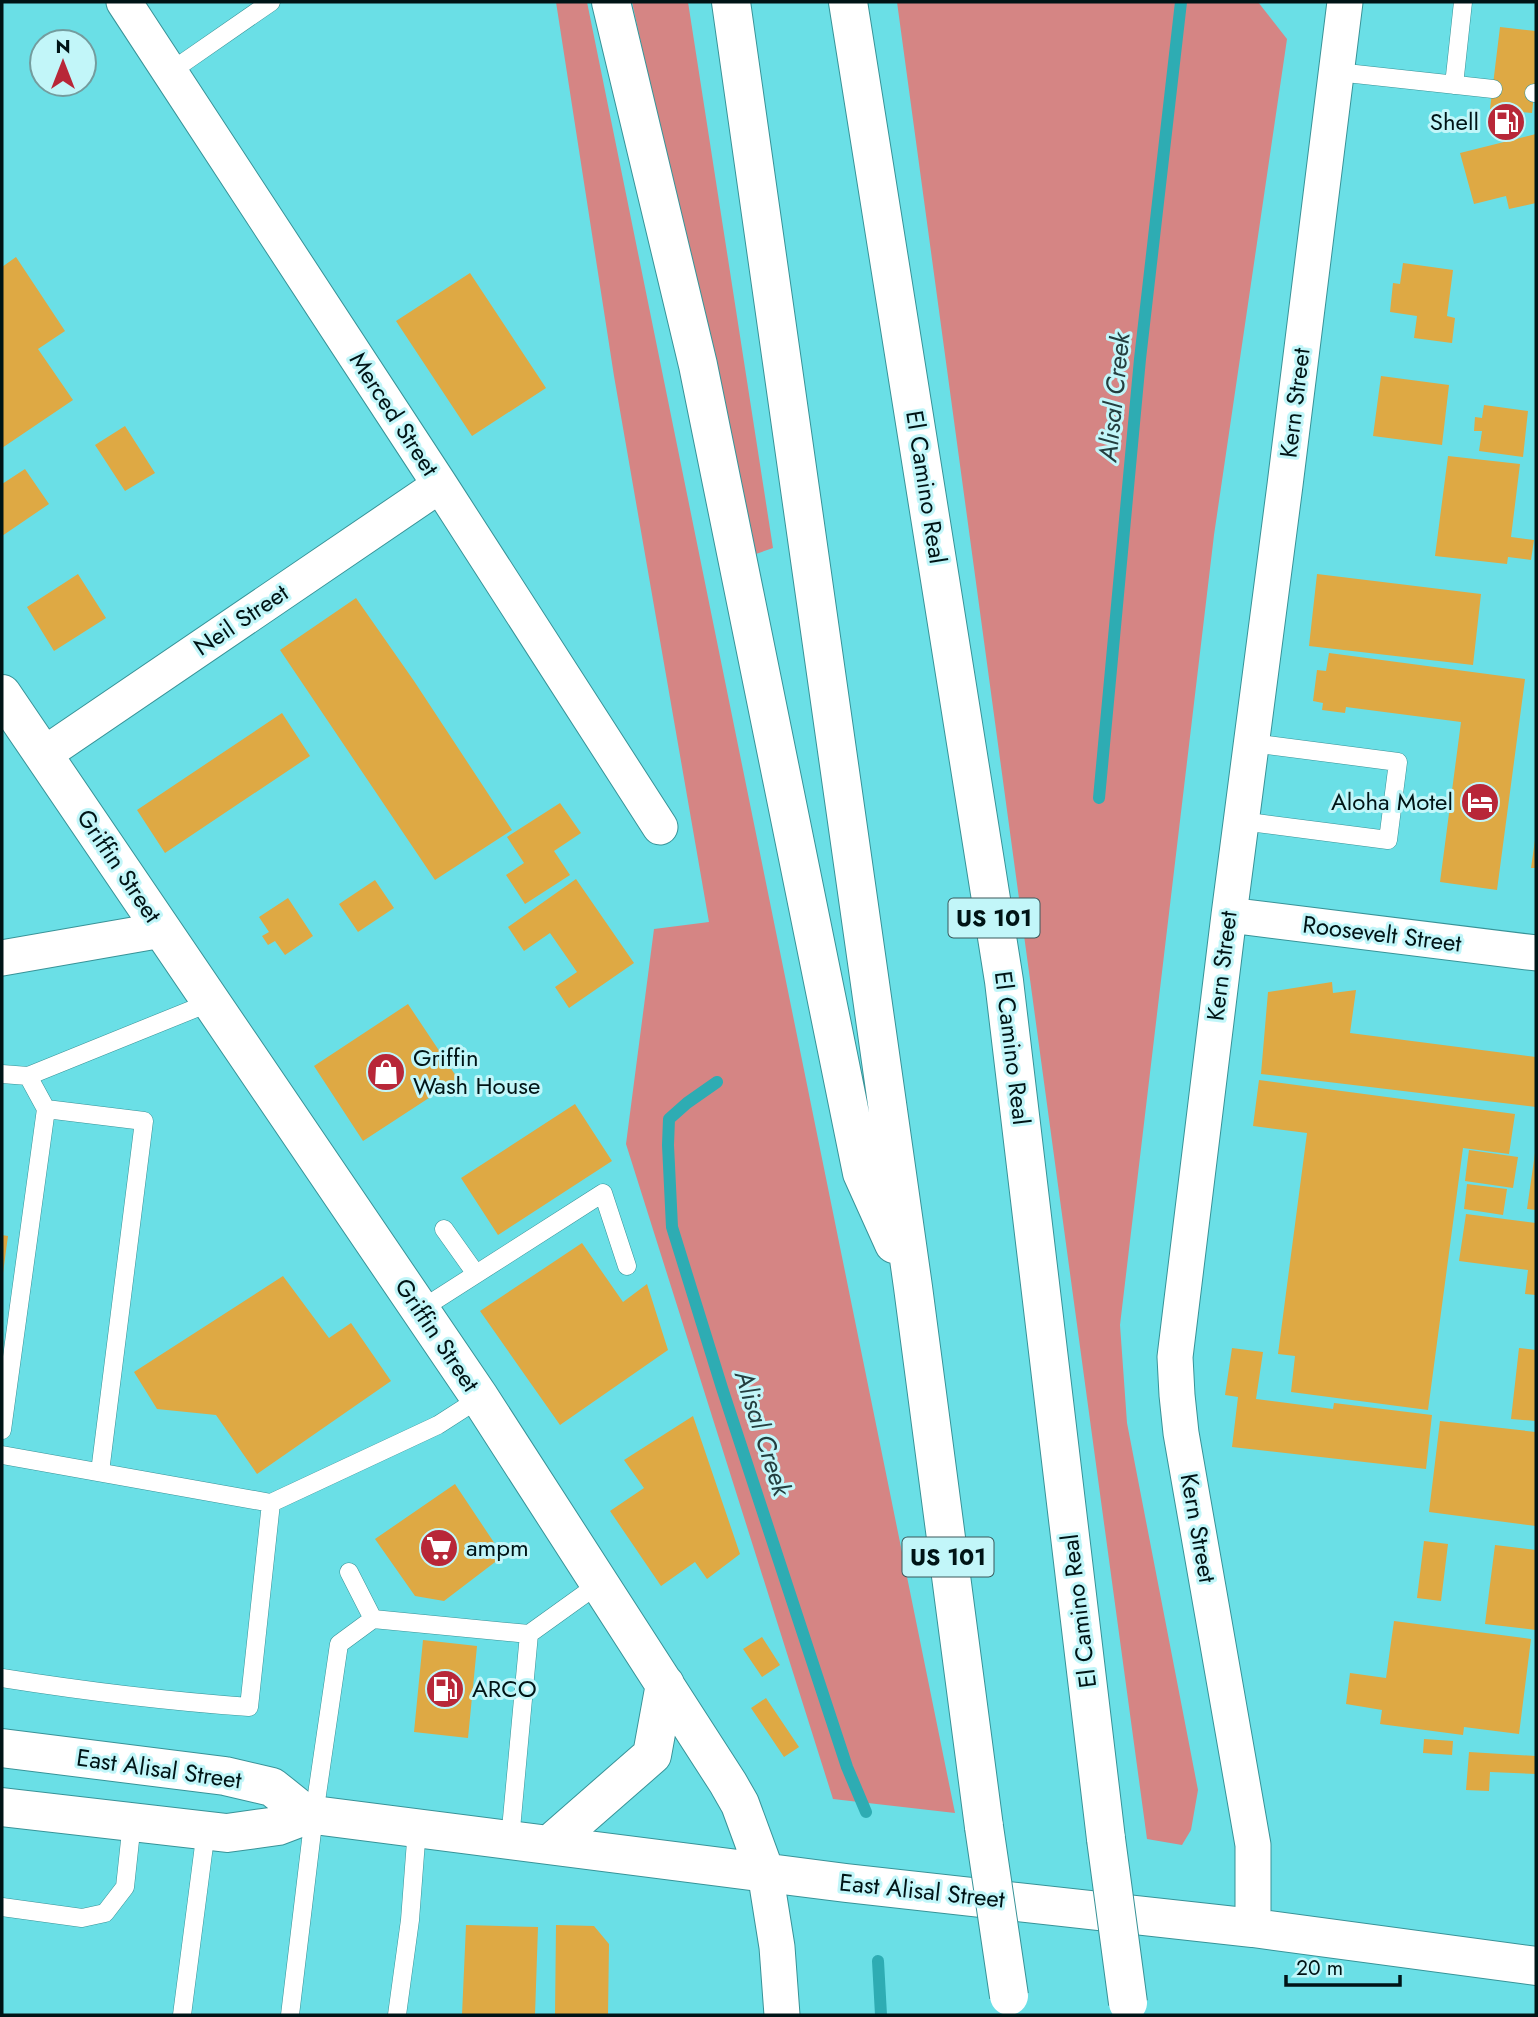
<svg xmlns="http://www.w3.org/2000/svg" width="1538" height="2017" viewBox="0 0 1538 2017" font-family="Jost,sans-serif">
<rect width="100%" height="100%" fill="#6adfe6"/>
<path fill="#d58584" d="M556,2H587L955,1813L833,1799L626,1144L654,929L709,922L614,376Z
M632,2H688L773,548L753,555Z
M897,2H1258L1287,39L1214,535L1120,1325L1127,1423L1198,1790L1191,1830L1182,1845L1147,1839Z"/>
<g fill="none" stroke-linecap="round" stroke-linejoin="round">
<path stroke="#2eacb3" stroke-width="12" d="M1099,798L1140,359L1181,2
M717,1082L687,1103L669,1119L668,1145L672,1227L722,1388L847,1767L866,1812
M878,1961L881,2015"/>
</g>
<path fill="#dea944" d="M1500,27L1536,31V76L1532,113L1490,109Z
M1536,134V203L1509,209L1506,196L1474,204L1460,153Z
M16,257L65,331L38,349L73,400L2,448V267Z
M1403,263L1453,270L1447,316L1455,318L1452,343L1414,338L1417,316L1390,312L1393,283L1400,284Z
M470,273L546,388L472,436L396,321Z
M1381,376L1449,385L1442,445L1373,436Z
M1484,405L1528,411L1523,457L1479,451L1482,431H1474L1475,417L1482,418Z
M125,426L155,473L125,491L95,445Z
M1448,456L1520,464L1511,537L1534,540L1531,560L1508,557L1507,564L1435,556Z
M25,469L49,504L2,536V484Z
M78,574L106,618L54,651L27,607Z
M1317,574L1481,594L1473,665L1309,646Z
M356,598L414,681L512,830L435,880L280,650Z
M1329,653L1525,679L1497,890L1440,882L1461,722L1346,707L1345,713L1322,710L1323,703L1313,701L1317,670L1326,671Z
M282,713L310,756L165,853L137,810Z
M560,803L581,833L554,851L570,875L525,904L506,875L524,863L507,837Z
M1535,840H1536V868H1531Z
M576,879L634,963L569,1008L555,987L577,972L550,933L524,951L508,927Z
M375,880L394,908L358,932L339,904Z
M288,898L313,936L285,955L275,941L268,945L262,936L269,932L259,917Z
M1332,982L1333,993L1356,990L1350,1033L1536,1057V1107L1261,1074L1268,992Z
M408,1004L458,1079L363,1141L314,1066Z
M1259,1080L1515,1114L1509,1154L1463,1148L1428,1410L1291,1392L1295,1356L1278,1354L1307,1133L1253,1126Z
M575,1104L612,1161L498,1235L461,1178Z
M1469,1150L1518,1157L1513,1188L1465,1181Z
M1535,1153H1536V1210L1527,1209Z
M1467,1184L1507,1189L1503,1215L1464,1209Z
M1466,1214L1536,1223V1295L1525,1294L1528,1270L1459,1261Z
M2,1235L8,1236L3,1273H2Z
M582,1243L623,1302L647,1284L668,1350L560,1425L480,1311Z
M283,1276L329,1338L351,1323L391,1381L257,1474L216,1415L157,1409L134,1372Z
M1232,1348L1263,1352L1256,1399L1333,1409L1334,1403L1432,1415L1426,1469L1232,1447L1238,1397L1225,1395Z
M1519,1348L1536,1350V1421L1511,1419Z
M693,1416L740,1554L707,1579L695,1562L661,1586L610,1511L644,1488L624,1460Z
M1440,1421L1536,1432V1526L1429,1512Z
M455,1484L503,1556L444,1601L415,1596L375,1539Z
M1424,1541L1448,1544L1441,1601L1417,1598Z
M1495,1545L1536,1550V1630L1485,1624Z
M1394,1621L1531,1639L1519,1734L1464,1727L1463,1735L1380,1724L1382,1710L1346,1704L1350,1673L1386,1678Z
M762,1637L780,1665L762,1677L743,1649Z
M423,1640L477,1646L468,1738L414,1732Z
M766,1698L799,1747L784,1757L751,1708Z
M1424,1739L1453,1741L1452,1755L1423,1753Z
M1469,1752L1536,1756V1774L1490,1772L1489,1791L1466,1790Z
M466,1925L538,1927L535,2015H462Z
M556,1925L594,1926L609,1944L608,2015H555Z"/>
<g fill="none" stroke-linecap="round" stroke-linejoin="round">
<defs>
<path id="lane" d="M170,72L271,2
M1337,72L1493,89
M1454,85L1463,2
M1534,93H1536
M1241,821L1388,840L1398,762L1252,743
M2,1074L28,1076L46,1109L2,1430
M28,1076L211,1002
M46,1109L144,1121L100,1472
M444,1229L476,1274
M420,1310L603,1193L627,1266
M2,1455L271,1503L438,1425L480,1398
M349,1572L373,1619L529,1634
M2,1678C84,1691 166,1701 249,1707L271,1503
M510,1840L529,1634L600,1583
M2,1907L82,1918L105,1913L125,1887L132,1822
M182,2015L206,1830
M290,2015L314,1815L339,1644L373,1619
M397,2015L410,1920L417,1828"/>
<path id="street" d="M124,2L440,485L660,827
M43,755L440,485
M1229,915L1536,953
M2,958L162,930
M765,1872L777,1947L782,2015
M1253,1928V1845L1181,1433L1177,1395L1175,1357L1229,915L1285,485L1345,2"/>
<path id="secondary" d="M2,694L480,1398L728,1783L740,1804L765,1872
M2,1748L225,1776L272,1787L307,1815
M2,1807L227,1833L278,1826L307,1815H314L846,1883L1253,1928L1536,1966
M549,1845L652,1755L665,1684"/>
<path id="highway" d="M611,2L698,365L862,1173L894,1244
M731,2L913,1287L984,1827
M848,2L1004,981L1106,1839"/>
</defs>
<use href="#lane" stroke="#389398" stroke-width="19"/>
<use href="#street" stroke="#389398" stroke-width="37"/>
<use href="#secondary" stroke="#389398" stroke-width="40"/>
<use href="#highway" stroke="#389398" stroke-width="40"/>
<use href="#lane" stroke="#fff" stroke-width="18"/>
<use href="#street" stroke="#fff" stroke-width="35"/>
<use href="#secondary" stroke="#fff" stroke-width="38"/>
<use href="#highway" stroke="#fff" stroke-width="38"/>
<defs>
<path id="highway-bridge" d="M984,1827L1009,1996
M1106,1839L1128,2003"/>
</defs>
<use href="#highway-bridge" stroke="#389398" stroke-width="40" stroke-linecap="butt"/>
<use href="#highway-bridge" stroke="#fff" stroke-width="38"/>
</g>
<defs>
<symbol id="fuel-disc" viewBox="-11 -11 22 22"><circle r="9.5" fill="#b82738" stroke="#c2f6f9"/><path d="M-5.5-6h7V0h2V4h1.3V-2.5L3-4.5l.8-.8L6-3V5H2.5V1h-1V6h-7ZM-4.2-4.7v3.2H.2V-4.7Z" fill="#fff"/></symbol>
<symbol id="hotel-disc" viewBox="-11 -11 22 22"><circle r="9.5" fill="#b82738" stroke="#c2f6f9"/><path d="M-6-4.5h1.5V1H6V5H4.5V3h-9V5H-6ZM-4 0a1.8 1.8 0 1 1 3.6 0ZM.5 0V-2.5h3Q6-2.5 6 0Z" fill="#fff"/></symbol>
<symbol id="shop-disc" viewBox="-11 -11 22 22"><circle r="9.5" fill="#b82738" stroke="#c2f6f9"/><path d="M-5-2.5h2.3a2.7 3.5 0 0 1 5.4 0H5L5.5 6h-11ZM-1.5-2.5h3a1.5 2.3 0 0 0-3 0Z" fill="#fff"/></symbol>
<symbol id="supermarket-disc" viewBox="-11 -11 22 22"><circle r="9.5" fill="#b82738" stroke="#c2f6f9"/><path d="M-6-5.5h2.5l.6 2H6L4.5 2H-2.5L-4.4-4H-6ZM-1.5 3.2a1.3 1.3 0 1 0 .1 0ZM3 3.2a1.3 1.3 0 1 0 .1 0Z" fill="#fff"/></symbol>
</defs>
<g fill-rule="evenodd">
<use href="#fuel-disc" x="1484" y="100" width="44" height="44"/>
<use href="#hotel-disc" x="1458" y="780" width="44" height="44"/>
<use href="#shop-disc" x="364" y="1050" width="44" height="44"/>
<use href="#supermarket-disc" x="417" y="1526" width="44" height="44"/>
<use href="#fuel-disc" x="423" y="1667" width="44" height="44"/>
</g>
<g text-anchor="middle" stroke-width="6" stroke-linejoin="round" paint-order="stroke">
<g fill="#c2f6f9" stroke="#3a585a" stroke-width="2">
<rect x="948.5" y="898.5" width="91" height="39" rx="5"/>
<rect x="902.5" y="1537.5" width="91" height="39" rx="5"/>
</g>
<g font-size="23" font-weight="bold" fill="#001416">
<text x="994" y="926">US 101</text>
<text x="948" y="1565">US 101</text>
</g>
<g font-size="24" fill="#001416" stroke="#c2f6f9" text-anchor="start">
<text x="1479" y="130" text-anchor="end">Shell</text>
<text x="1453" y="810" text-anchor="end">Aloha Motel</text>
<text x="413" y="1066">Griffin<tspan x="413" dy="28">Wash House</tspan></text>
<text x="466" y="1556">ampm</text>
<text x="472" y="1697">ARCO</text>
</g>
<g font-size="24" fill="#001416" stroke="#c2f6f9">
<text transform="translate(1295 403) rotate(-83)" y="8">Kern Street</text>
<text transform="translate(394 414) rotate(57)" y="8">Merced Street</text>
<text transform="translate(926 487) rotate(81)" y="8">El Camino Real</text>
<text transform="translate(241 620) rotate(-34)" y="8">Neil Street</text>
<text transform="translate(119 866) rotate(56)" y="8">Griffin Street</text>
<text transform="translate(1382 934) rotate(7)" y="8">Roosevelt Street</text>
<text transform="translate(1222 966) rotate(-83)" y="8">Kern Street</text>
<text transform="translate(1012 1048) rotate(83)" y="8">El Camino Real</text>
<text transform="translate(437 1335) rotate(56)" y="8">Griffin Street</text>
<text transform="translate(1198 1528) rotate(80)" y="8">Kern Street</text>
<text transform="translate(1079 1611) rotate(-97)" y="8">El Camino Real</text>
<text transform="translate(159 1769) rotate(8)" y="8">East Alisal Street</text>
<text transform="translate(922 1891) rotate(6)" y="8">East Alisal Street</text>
</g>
<g font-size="26" font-style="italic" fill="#243e3f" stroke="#c2f6f9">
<text transform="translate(1114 397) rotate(-84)" y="9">Alisal Creek</text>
<text transform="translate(763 1433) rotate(72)" y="9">Alisal Creek</text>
</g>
</g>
<rect width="1538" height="2017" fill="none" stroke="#001416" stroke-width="7"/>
<g transform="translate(63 63)"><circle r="33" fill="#c2f6f9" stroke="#749c9e" stroke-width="2"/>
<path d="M0-5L12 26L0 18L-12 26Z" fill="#b82738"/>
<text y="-10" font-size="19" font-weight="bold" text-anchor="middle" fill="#001416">N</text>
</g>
<path d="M1286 1975v10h114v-10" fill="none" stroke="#001416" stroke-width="3.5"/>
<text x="1296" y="1975" font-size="21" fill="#001416" stroke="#c2f6f9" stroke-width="5" paint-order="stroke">20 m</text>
</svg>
